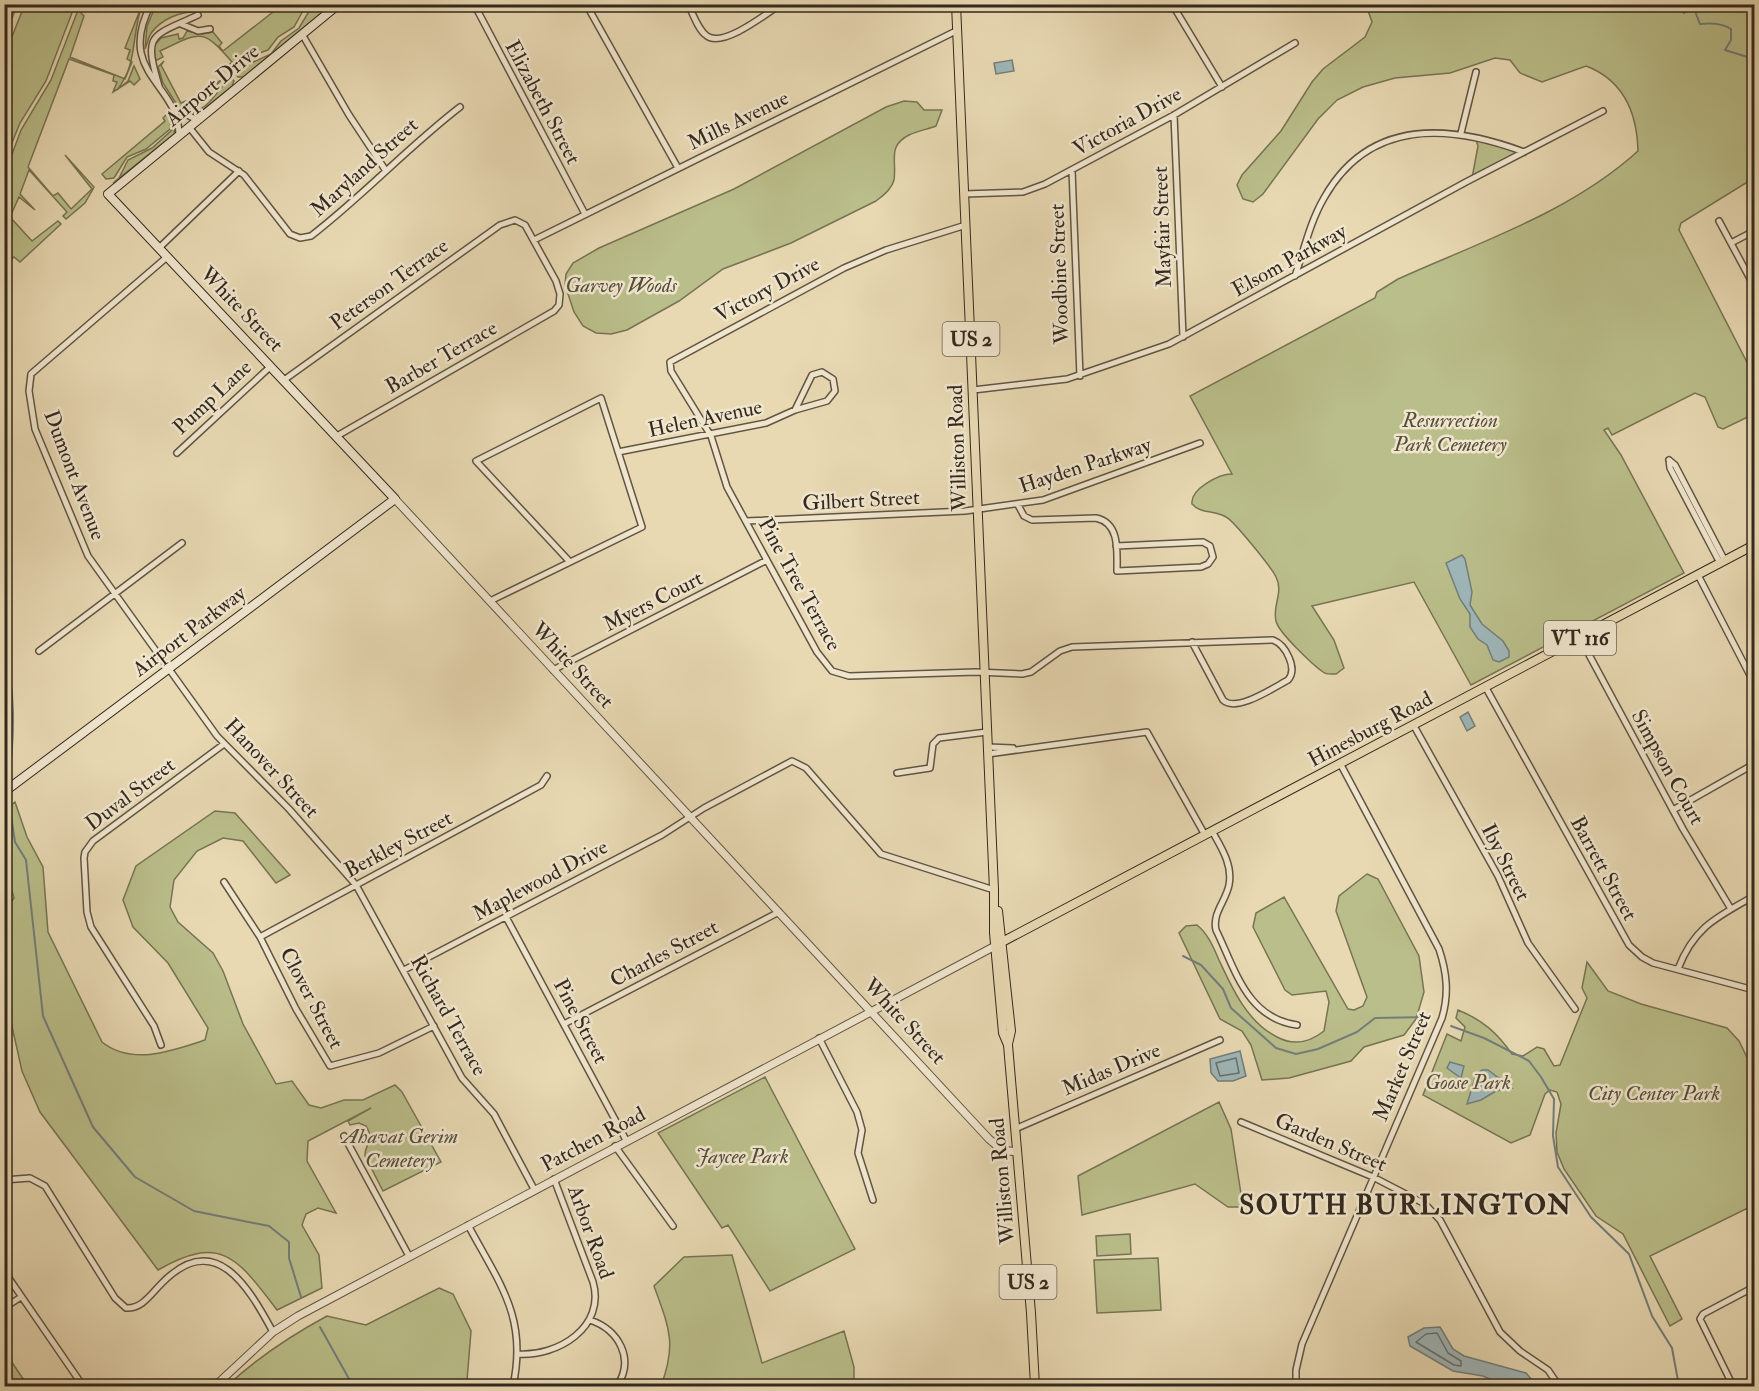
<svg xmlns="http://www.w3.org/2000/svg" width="1759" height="1391" viewBox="0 0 1759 1391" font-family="'IM FELL Double Pica',serif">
<rect width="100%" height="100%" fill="#e8d9b3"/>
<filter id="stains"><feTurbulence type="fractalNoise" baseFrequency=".00333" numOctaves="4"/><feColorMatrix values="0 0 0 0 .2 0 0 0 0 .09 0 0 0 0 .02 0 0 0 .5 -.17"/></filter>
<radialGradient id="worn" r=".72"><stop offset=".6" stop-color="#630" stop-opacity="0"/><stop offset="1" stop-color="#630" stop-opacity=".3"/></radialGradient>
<path fill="#babe8a" stroke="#767454" stroke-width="1.5" d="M25,4L75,5L46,81L20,123L5,160V54Z
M80,5H83L81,13L84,16L70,57L125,79L132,62L127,59L130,50L125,48L142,5C131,36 138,64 117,90L128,81L134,66L140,79L134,85L130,81L113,92L117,82L113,81L114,75L69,59L28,167L53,196L58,193L71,209L92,189L65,155L94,187L85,203L66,219L63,216L67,212L29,170L20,194L35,210L19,197L10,217L32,241L58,221L61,224L20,262L14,257L5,265V173L21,130L51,80Z
M156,5H164L176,10L190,5L196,12C181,11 162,19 152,32C148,37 147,45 145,49L147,26Z
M282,5H313L304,9L294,27L278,37L268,50L243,59L232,70L228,66L232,62C202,27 200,32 160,51L163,57L155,61L153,47L161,38L178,34L179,39L183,38L187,31L203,34L213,32L222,43L219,46L223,51Z
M320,5H331L243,77H238L234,72L238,69L271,54L281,41L299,28L308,13Z
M1366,5H1754V178L1681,223L1679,230L1754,376V414L1723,429L1718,427L1705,397L1695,393L1612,435L1608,428L1604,430L1621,455L1684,573L1471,685L1414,582L1312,606L1334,640L1344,668L1336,674C1331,674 1327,675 1323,672C1313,665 1278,632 1276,621C1272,605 1284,593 1276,577C1272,568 1233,520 1226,517C1214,510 1201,514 1192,504C1190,489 1219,474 1232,474L1190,396L1375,298L1377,292L1398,279C1480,242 1571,212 1638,151C1637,112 1623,80 1586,66L1542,82L1520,73L1510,60L1495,58L1450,73L1395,78L1363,87L1337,100L1318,119L1263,194L1253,202L1243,199L1237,185L1242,175L1281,131L1312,82L1323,69L1365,37L1372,22Z
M164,61L161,65L181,103L186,101L188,104L222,79C210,92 203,112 179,108L163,83L158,67Z
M230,77L234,81L232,86L199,113L192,115L186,113C208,113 217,90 230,77Z
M904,101L917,102L924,110H942L936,126C928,129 918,131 909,135C887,146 897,161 894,180C892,189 883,196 876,201L791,243L723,269L679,301L627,330L611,334L596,333L583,326L574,312L565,285L566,274L573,263L599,248L734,189L886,107Z
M168,113L171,118L170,129L146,149L127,157L114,178L106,179L102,174L165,121L163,118Z
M176,119L174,134L113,183L119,178L128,160L152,148L172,130Z
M1475,137L1518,152L1472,178L1478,146Z
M15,802L27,837L43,867L48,932L102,1042C132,1066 172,1051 205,1040L208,1028L168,963L133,927L123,900L136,866L215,811L235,813L290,875L276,883L243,841L223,838L197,851L174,880L170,907L178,922L213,953L223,971L243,1024L276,1084L292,1081L309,1105L321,1108L344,1100H363L395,1085L402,1092L441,1162L383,1191L365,1156C364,1143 376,1143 366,1126L359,1123L350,1125L348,1121L371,1108L308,1141L307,1161L336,1213L318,1208L306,1214L302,1225L319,1255L322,1288L277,1310C238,1259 222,1233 158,1270L40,1112L22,1071L4,991L5,912L14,898L5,868V810Z
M1367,874L1378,879L1419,956L1424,992L1416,1019L1404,1035L1364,1047L1351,1061L1289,1078L1262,1080L1251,1045L1242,1031L1220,1019L1179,933L1186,926L1197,925C1208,934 1213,946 1219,960C1232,988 1247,1022 1277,1037C1294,1046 1309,1043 1324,1031L1329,1002L1326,991L1292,995L1285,990L1253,927L1256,913L1284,897L1348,1009L1354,1010L1363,1006L1367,997L1336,911L1339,896Z
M1587,962L1608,991L1641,1004L1727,1028L1739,1041L1754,1072V1205L1650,1256L1682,1319L1670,1326L1623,1234L1596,1216L1564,1169L1557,1152L1556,1133L1561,1104L1557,1092L1550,1090L1545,1094L1530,1135L1511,1143L1423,1095L1447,1034L1461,1041L1465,1027L1456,1018L1458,1010C1483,1020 1497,1033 1512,1054L1523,1056L1537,1047L1544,1049L1554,1066L1560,1065L1587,998L1582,988Z
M765,1077L855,1249L770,1291L728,1225L722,1228L658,1133Z
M1219,1102L1231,1129L1243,1207H1228L1195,1184L1082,1215L1078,1176Z
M1130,1234L1131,1254L1097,1256L1096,1236Z
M732,1255L762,1363L844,1331L854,1367V1386H661C677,1343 669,1328 654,1286L684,1257Z
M1158,1258L1161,1310L1097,1313L1094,1260Z
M439,1288L453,1294L471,1331L467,1381L458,1386H227C257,1358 290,1336 327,1316L366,1325Z
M4,1352H5L28,1386H5Z"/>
<path fill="#9eb7b9" stroke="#737e7b" stroke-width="1.5" d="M1012,60L1014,71L996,74L994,63Z
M1462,555L1465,559L1472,592L1470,605L1482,624L1503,641L1509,651V657L1499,662L1493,660L1487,645L1478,639L1470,627V614L1460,599L1446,563Z
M1468,712L1475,726L1467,731L1460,717Z
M1240,1051L1246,1076L1233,1081H1218L1211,1073L1210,1059Z
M1450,1062L1464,1066L1461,1078L1447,1068Z
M1482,1070H1488L1512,1088L1496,1091L1481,1100L1467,1104L1476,1075Z
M1440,1327L1453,1349L1464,1356L1526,1373L1532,1380L1527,1386H1505L1483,1376L1453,1371L1410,1346L1408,1337L1424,1328Z"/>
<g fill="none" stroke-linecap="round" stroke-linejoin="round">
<path stroke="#68706c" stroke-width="1.5" d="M1236,1058L1239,1073L1220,1076L1216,1063Z
M1437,1333L1448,1353L1461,1361V1366L1454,1365L1416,1342L1426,1334Z"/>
<path stroke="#737e7b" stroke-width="2" d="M1679,4L1684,13L1693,6L1700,24C1710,23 1722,23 1731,29V40L1725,50L1754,59
M4,480L10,488L4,503
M4,644C15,690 15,731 9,777
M9,803L15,842L26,860L43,1016L93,1127L135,1177L194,1211L269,1226L289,1242V1258L301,1297
M1183,956L1201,965L1223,989L1231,1008L1276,1048L1296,1054L1318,1049L1357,1032L1375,1018L1429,1017
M1451,1026L1484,1038L1529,1061L1541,1077L1554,1099L1553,1136L1558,1167L1591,1217L1629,1254L1652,1316L1672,1348L1679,1386
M320,1327L353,1386"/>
<path stroke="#8e8168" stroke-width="18" d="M4,16L9,4"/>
<defs>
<path id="minor" d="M151,4C115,74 179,83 179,135
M171,4H182
M474,4L585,214
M586,4L678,168
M688,4C693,14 698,30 707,36C723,48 766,14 781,4
M1172,4L1222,87
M181,24L198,31L210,29
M302,34L349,115L386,171
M159,86C143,32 151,37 198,15
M174,108L197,120
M1174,115L1183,337
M189,127L209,152L244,175L290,234L300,238L311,236C364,195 408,147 460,107
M1461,133L1476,72
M1072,170L1080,376
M964,194L1023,192L1045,184L1174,115L1295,43
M1719,221L1754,286
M966,225L886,250L844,268L670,362L671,371L711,436L727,487L817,652L832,671L849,676L976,672L1022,674L1031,672L1060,651L1072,647L1273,640C1286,645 1298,669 1288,680C1273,688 1236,713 1223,700L1192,642
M534,240L958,30
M1731,243L1754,231
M159,248L239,171
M167,257L31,374L29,391L35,429L88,556L217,736L289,809L356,885L462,1078L494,1114L534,1189
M1295,276C1304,250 1310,222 1324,198C1369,118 1449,124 1524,152
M284,380L500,225L515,220L525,225L556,281L560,294L559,305L554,311L337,436
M973,390L1067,379L1169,344L1466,182L1603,111
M618,452L766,423L795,410L827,401L835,391L833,379L822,372L812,375L795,410
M177,453L271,366
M1669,460L1675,465L1725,561
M1669,460L1670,468L1720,563
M1018,505L1024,516L1032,520L1096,518C1120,523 1117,551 1117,571L1201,567L1208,564L1213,557L1210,546L1203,542L1116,546
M746,521L965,511L1043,500L1200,443
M1698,575L1754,683
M490,601L642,527L601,398L476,461L570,562
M1580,638L1683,829L1731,909
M39,651L182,543
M553,670L767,560
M1486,688L1629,945L1642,957L1653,963L1754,990
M1414,726L1498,876L1528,943L1575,1009
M988,747L1013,748
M988,754L1147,732L1205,835
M897,773L930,768L933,744L939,738L987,732
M1673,810L1754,764
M1212,831C1221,847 1233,865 1229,885C1226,901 1212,913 1216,930C1236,971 1247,1018 1297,1025
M224,882L260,937L296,1009L330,1066L379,1053L434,1026
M506,917L626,1140
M260,937L541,785L547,776
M1678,969C1694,927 1717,917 1754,896
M404,970L662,835L704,808L792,761L806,768L881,854L994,890
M564,1024L779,912
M819,1038L857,1112L862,1130L858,1153L873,1200
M161,1045L154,1026L91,927L87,912L84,858L85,852L93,841L224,744
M1241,1122L1373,1177L1425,1204L1440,1220L1500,1332L1520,1351L1548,1370L1559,1386
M1015,1129L1220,1040
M344,1136L409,1256
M615,1146L673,1226
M4,1180L30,1178L45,1186L115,1298L126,1308C142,1309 151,1294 162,1283C215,1229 248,1286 273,1332
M468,1225C499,1283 528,1317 513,1386
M4,1271L83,1386
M4,1308L21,1297
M590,1320C619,1330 635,1359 617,1386
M517,1354C558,1357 606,1327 593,1282L554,1179
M1296,1386V1370L1302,1344L1442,1018C1449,994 1447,973 1439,949L1341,765
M1733,1386L1700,1319L1703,1314L1754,1287"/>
<path id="tertiary" d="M395,499L989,1139L1002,1150L1017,1152
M215,1386L273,1332L298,1316L997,945"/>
<path id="secondary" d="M4,792L395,499L108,194L339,4"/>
<path id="primary" d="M956,4L994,890V933L1003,1033L1008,1045L1031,1313L1035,1386
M998,911L1011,1031L1008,1044
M1002,942L1754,545"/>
</defs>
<use href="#minor" stroke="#605543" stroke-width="8"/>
<use href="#tertiary" stroke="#605543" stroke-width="9"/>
<use href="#secondary" stroke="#33291e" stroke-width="10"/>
<use href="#primary" stroke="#33291e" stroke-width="10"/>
<use href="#minor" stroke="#f0e6ce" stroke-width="5"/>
<use href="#tertiary" stroke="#f0e6ce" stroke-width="7"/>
<use href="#secondary" stroke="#f0e6ce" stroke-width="8"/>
<use href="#primary" stroke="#e8d9b3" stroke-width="8"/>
</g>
<g text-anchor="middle" stroke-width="5" stroke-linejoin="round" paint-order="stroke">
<g fill="#f0e6ce" stroke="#6c6253" stroke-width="1.5">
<rect x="942.5" y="322" width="57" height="34" rx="4.5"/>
<rect x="1544" y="621" width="72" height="34" rx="4.5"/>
<rect x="999.5" y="1265" width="57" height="34" rx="4.5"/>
</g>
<g font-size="20" font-weight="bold" fill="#33291e">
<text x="971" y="346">US 2</text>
<text x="1580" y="645">VT 116</text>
<text x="1028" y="1289">US 2</text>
</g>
<g font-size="21" fill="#33291e" stroke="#f0e6ce">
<text transform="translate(212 85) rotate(-40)" y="7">Airport Drive</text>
<text transform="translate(543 102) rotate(62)" y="7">Elizabeth Street</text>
<text transform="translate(738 120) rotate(-26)" y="7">Mills Avenue</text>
<text transform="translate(1127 121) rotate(-29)" y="7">Victoria Drive</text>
<text transform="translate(364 167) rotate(-42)" y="7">Maryland Street</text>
<text transform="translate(1162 227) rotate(-92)" y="7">Mayfair Street</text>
<text transform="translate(1289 260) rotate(-29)" y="7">Elsom Parkway</text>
<text transform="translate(1059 274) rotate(-92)" y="7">Woodbine Street</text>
<text transform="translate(389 284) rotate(-36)" y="7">Peterson Terrace</text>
<text transform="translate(767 289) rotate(-28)" y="7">Victory Drive</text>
<text transform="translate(242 309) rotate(46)" y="7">White Street</text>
<text transform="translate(441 357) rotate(-30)" y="7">Barber Terrace</text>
<text transform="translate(212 397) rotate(-43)" y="7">Pump Lane</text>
<text transform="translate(705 418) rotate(-12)" y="7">Helen Avenue</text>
<text transform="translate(957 448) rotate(-92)" y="7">Williston Road</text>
<text transform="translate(1085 465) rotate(-18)" y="7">Hayden Parkway</text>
<text transform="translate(75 475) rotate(69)" y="7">Dumont Avenue</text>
<text transform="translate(861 500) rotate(-3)" y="7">Gilbert Street</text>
<text transform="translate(800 584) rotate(61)" y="7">Pine Tree Terrace</text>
<text transform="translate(653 601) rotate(-27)" y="7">Myers Court</text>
<text transform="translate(189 631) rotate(-37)" y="7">Airport Parkway</text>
<text transform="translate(573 665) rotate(47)" y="7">White Street</text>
<text transform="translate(1370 729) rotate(-28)" y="7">Hinesburg Road</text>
<text transform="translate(1668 767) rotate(61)" y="7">Simpson Court</text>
<text transform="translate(272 768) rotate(47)" y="7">Hanover Street</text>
<text transform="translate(130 794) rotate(-37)" y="7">Duval Street</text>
<text transform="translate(398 844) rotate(-28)" y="7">Berkley Street</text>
<text transform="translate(1506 862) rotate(63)" y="7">Iby Street</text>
<text transform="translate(1604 868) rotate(61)" y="7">Barrett Street</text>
<text transform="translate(540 880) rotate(-28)" y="7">Maplewood Drive</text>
<text transform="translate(664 953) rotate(-28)" y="7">Charles Street</text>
<text transform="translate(312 998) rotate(62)" y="7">Clover Street</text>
<text transform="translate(449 1015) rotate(61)" y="7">Richard Terrace</text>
<text transform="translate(581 1021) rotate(62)" y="7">Pine Street</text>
<text transform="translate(905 1021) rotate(47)" y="7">White Street</text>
<text transform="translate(1402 1066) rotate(-67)" y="7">Market Street</text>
<text transform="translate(1111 1069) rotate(-23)" y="7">Midas Drive</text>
<text transform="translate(593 1139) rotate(-28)" y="7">Patchen Road</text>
<text transform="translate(1331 1142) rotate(23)" y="7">Garden Street</text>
<text transform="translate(1002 1181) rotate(-95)" y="7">Williston Road</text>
<text transform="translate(591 1232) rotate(70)" y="7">Arbor Road</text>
</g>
<g font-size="21" font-style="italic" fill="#554e39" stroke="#f0e6ce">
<text x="621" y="292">Garvey Woods</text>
<text x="1450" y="427">Resurrection<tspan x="1450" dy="24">Park Cemetery</tspan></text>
<text x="1468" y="1089">Goose Park</text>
<text x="1654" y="1100">City Center Park</text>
<text x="400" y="1143">Ahavat Gerim<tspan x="400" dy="24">Cemetery</tspan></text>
<text x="742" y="1163">Jaycee Park</text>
</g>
<g font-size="27" font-weight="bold" letter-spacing="1.5" fill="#33291e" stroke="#f0e6ce">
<text x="1406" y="1214">SOUTH BURLINGTON</text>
</g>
</g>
<rect width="1759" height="1391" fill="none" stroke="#e8d9b3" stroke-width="24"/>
<rect x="6" y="6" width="1747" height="1379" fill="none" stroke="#33291e" stroke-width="3"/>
<rect x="12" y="12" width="1735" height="1367" fill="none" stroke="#33291e" stroke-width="1.5"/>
<rect width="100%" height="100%" filter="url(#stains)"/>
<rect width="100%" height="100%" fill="url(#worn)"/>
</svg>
